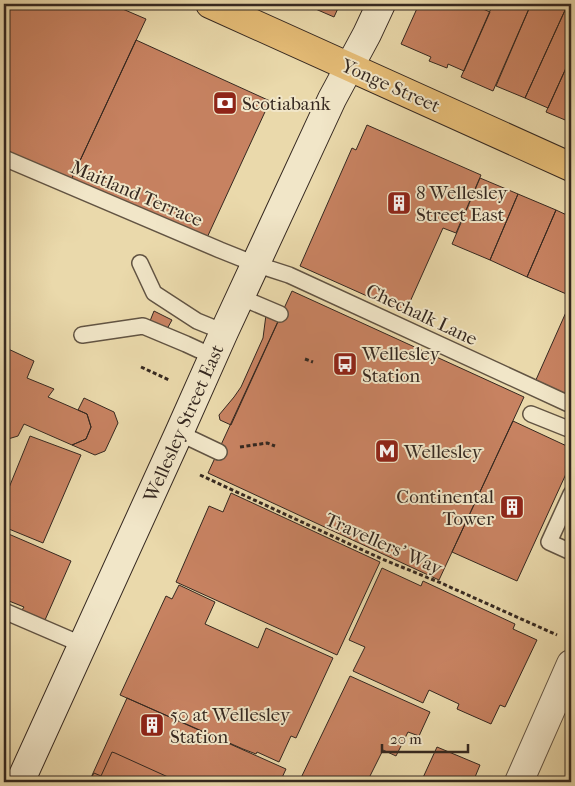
<svg xmlns="http://www.w3.org/2000/svg" width="575" height="786" viewBox="0 0 575 786" font-family="'IM FELL French Canon',serif">
<rect width="100%" height="100%" fill="#ead9ab"/>
<filter id="stains"><feTurbulence type="fractalNoise" baseFrequency=".004" numOctaves="4"/><feColorMatrix values="0 0 0 0 .2 0 0 0 0 .09 0 0 0 0 .02 0 0 0 .5 -.17"/></filter>
<radialGradient id="worn" r=".72"><stop offset=".6" stop-color="#630" stop-opacity="0"/><stop offset="1" stop-color="#630" stop-opacity=".3"/></radialGradient>
<path fill="#c78261" stroke="#352820" d="M4,4H111L146,19L71,180L4,149Z
M304,4H340L334,17Z
M419,4H477L476,6L490,12L464,71L448,64L447,68L429,61L431,57L401,44Z
M493,4H531L493,91L461,77Z
M531,4H557L566,8L525,98L496,86Z
M566,8L571,10V57L548,108L525,98Z
M136,40L270,101L205,242L71,180Z
M571,57V119L570,122L546,112Z
M367,125L481,175L456,233L443,228L405,313L300,266L352,148L356,150Z
M480,178L518,194L490,260L452,244Z
M518,194L556,210L527,277L490,260Z
M556,210L571,217V296L527,277Z
M292,291L524,397L439,580L208,473Z
M571,301V399L535,382Z
M267,307L282,313L231,425L220,420L219,415L234,397L241,387L263,338Z
M154,311L172,320L167,329L150,321Z
M4,347L34,361L27,378L54,389L48,397L87,414L91,427L86,439L72,445L24,424L18,436L8,439L4,448Z
M84,398L114,412L118,423L105,451L95,455L72,445L86,439L91,427L87,414L78,410Z
M513,421L571,448V463L517,581L452,552Z
M30,436L81,455L43,543L4,527V494L6,495Z
M231,493L380,562L337,655L176,582L209,506L223,512Z
M4,532L71,561L45,620L22,610L24,607L4,599Z
M382,568L421,586L423,581L515,624L513,629L537,640L505,707L500,705L491,724L457,709L459,704L429,690L423,703L353,671L365,647L349,640Z
M179,585L215,602L205,624L258,648L266,628L333,658L296,738L291,736L279,762L257,752L256,754L243,749L120,695L166,596L172,599Z
M350,676L430,712L419,736L408,732L396,756L383,750L367,782H299Z
M127,698L286,769L280,782H89Z
M437,747L480,765L473,782H421Z
M112,752L115,753L179,782H89L94,773L101,776Z"/>
<g fill="none" stroke-linecap="round" stroke-linejoin="round">
<defs>
<path id="lane" d="M4,158L220,250L255,264L289,275L571,405
M140,263L154,293L197,321L224,332
M240,297L280,314
M82,335L143,326L186,344L212,356
M531,414L571,430
M179,433L219,452
M571,494L549,542L571,552
M4,611L83,645"/>
<path id="street" d="M519,782L571,664"/>
<path id="secondary" d="M20,782L179,433L224,332L332,99L367,34L381,4"/>
<path id="primary" d="M210,4L571,167"/>
</defs>
<use href="#lane" stroke="#625443" stroke-width="18"/>
<use href="#street" stroke="#625443" stroke-width="30"/>
<use href="#secondary" stroke="#352820" stroke-width="30"/>
<use href="#primary" stroke="#352820" stroke-width="30"/>
<path stroke="#352820" stroke-width="3" stroke-dasharray="4 2.5" stroke-linecap="butt" d="M305,359L313,362
M141,367L169,380
M240,447L267,443L275,446
M200,475L382,559L441,583L557,635"/>
<use href="#lane" stroke="#f1e6c8" stroke-width="15"/>
<use href="#street" stroke="#f1e6c8" stroke-width="28"/>
<use href="#secondary" stroke="#f1e6c8" stroke-width="28"/>
<use href="#primary" stroke="#e5bc76" stroke-width="28"/>
</g>
<defs>
<symbol id="bank-square" viewBox="-11 -11 22 22"><rect x="-9" y="-9" width="18" height="18" rx="4" fill="#8f2418" stroke="#f1e6c8"/><path d="M-6-4H6V4H-6ZM0-2.3a2.3 2.3 0 1 0 0 4.6a2.3 2.3 0 1 0 0-4.6Z" fill="#fff"/></symbol>
<symbol id="building-square" viewBox="-11 -11 22 22"><rect x="-9" y="-9" width="18" height="18" rx="4" fill="#8f2418" stroke="#f1e6c8"/><path d="M-4-6H4V6H1V3H-1V6H-4ZM-2.5-4.3h1.7v1.8h-1.7ZM.8-4.3h1.7v1.8H.8ZM-2.5-1h1.7V.8h-1.7ZM.8-1h1.7V.8H.8Z" fill="#fff"/></symbol>
<symbol id="bus-square" viewBox="-11 -11 22 22"><rect x="-9" y="-9" width="18" height="18" rx="4" fill="#8f2418" stroke="#f1e6c8"/><path d="M-5-6H5V4H4V6H2V4H-2V6H-4V4H-5ZM-3.5-4V0h7V-4ZM-3.5 1.2v1.5H-2V1.2ZM2 1.2v1.5H3.5V1.2Z" fill="#fff"/></symbol>
<symbol id="metro-square" viewBox="-11 -11 22 22"><rect x="-9" y="-9" width="18" height="18" rx="4" fill="#8f2418" stroke="#f1e6c8"/><path d="M-5.5 5V-5H-3L0 0L3-5H5.5V5H3V-.5L0 4L-3-.5V5Z" fill="#fff"/></symbol>
</defs>
<g fill-rule="evenodd">
<use href="#bank-square" x="211" y="89" width="28" height="28"/>
<use href="#building-square" x="385" y="189" width="28" height="28"/>
<use href="#bus-square" x="331" y="350" width="28" height="28"/>
<use href="#metro-square" x="373" y="437" width="28" height="28"/>
<use href="#building-square" x="498" y="493" width="28" height="28"/>
<use href="#building-square" x="138" y="711" width="28" height="28"/>
</g>
<g text-anchor="middle" stroke-width="4" stroke-linejoin="round" paint-order="stroke">
<g font-size="19" fill="#352820" stroke="#f1e6c8">
<text transform="translate(391 85) rotate(24)" y="7">Yonge Street</text>
<text transform="translate(137 193) rotate(23)" y="7">Maitland Terrace</text>
<text transform="translate(422 314) rotate(25)" y="7">Chechalk Lane</text>
<text transform="translate(183 423) rotate(-66)" y="7">Wellesley Street East</text>
<text transform="translate(384 543) rotate(24)" y="7">Travellers' Way</text>
</g>
<g font-size="19" fill="#352820" stroke="#f1e6c8" text-anchor="start">
<text x="242" y="110">Scotiabank</text>
<text x="416" y="199">8 Wellesley<tspan x="416" dy="22">Street East</tspan></text>
<text x="362" y="360">Wellesley<tspan x="362" dy="22">Station</tspan></text>
<text x="404" y="458">Wellesley</text>
<text x="494" y="503" text-anchor="end">Continental<tspan x="494" dy="22">Tower</tspan></text>
<text x="170" y="721">50 at Wellesley<tspan x="170" dy="22">Station</tspan></text>
</g>
</g>
<rect width="575" height="786" fill="none" stroke="#ead9ab" stroke-width="20"/>
<rect x="5" y="5" width="565" height="776" fill="none" stroke="#352820" stroke-width="2.5"/>
<rect x="10" y="10" width="555" height="766" fill="none" stroke="#352820"/>
<path d="M382 744v8h86v-8" fill="none" stroke="#352820" stroke-width="2.5"/>
<text x="390" y="744" font-size="15" fill="#352820" stroke="#f1e6c8" stroke-width="4" paint-order="stroke">20 m</text>
<rect width="100%" height="100%" filter="url(#stains)"/>
<rect width="100%" height="100%" fill="url(#worn)"/>
</svg>
